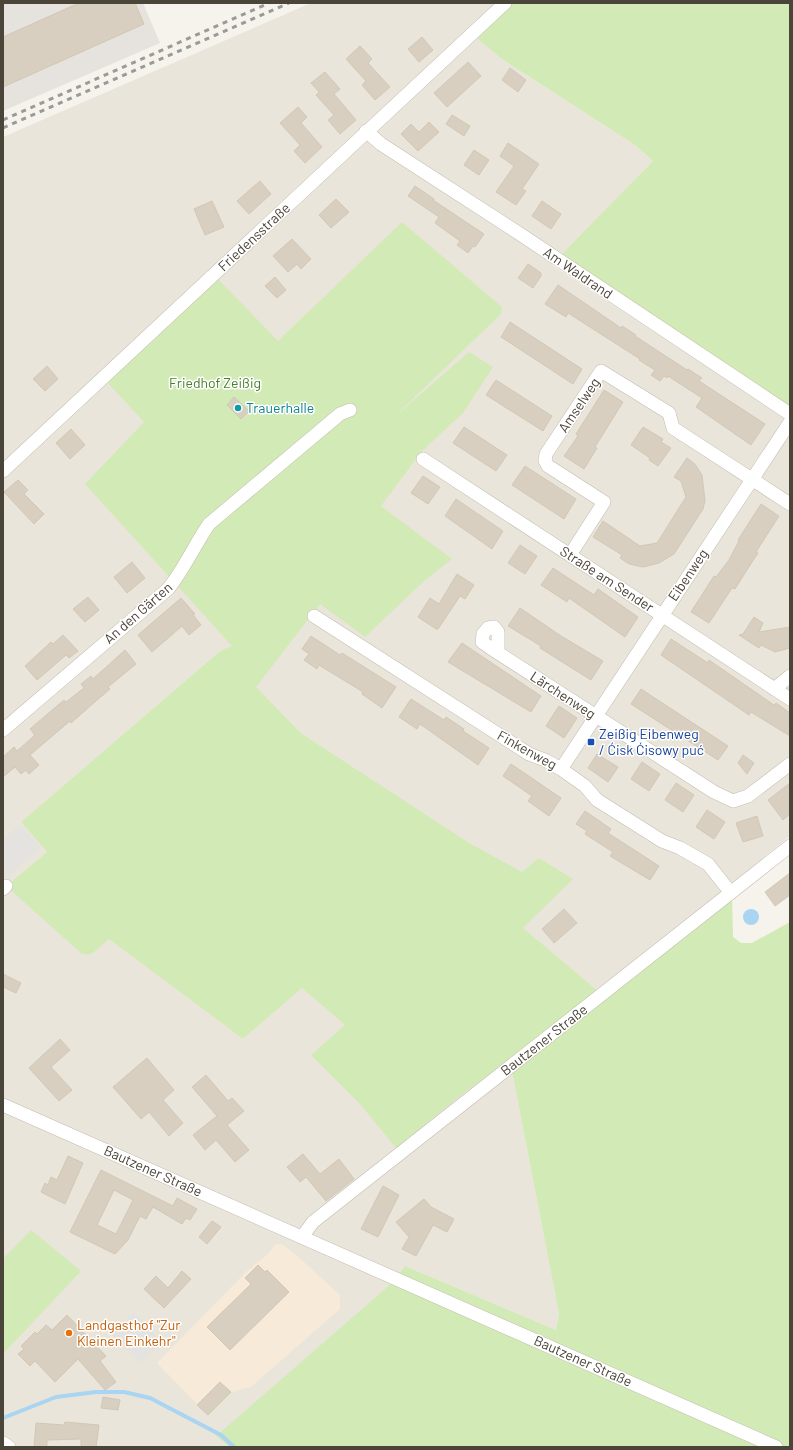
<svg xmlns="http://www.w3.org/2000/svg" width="793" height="1450" viewBox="0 0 793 1450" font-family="Barlow,sans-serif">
<rect width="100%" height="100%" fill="#f6f3ec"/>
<path fill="#eae5da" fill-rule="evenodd" d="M311,3H505L502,59L635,145L653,161L552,265L790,421V836L599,992L512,1071L559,1314L556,1330L405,1266L387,1287L217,1436L230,1447H3V137ZM220,651L301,733L468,843L243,1039L109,938L92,954L6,886L47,852L21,822Z"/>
<path fill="#f7ead8" d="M276,1244L283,1245L294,1253L340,1295V1309L251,1387L231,1392L208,1415L157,1363L247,1271L267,1255Z"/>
<path fill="#e6e2dd" d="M3,3H143L160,43L3,111Z"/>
<path fill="#d2eab5" d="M505,3H790V414L562,254L653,161L635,145L502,59L472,34Z
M402,222L502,307L501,314L393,418L469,352L493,367L463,413L422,451L381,506L452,559L424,581L365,637L320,604L256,687L301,733L469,843L522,872L539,858L573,879L523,928L599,992L465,1092L396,1148L360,1104L311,1055L345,1025L302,988L243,1039L109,939L92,954H82L6,886L47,852L21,822L220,651L232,646L85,484L144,422L107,382L218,279L278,341Z
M732,894L733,937L741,943H752L790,922V1447H778L396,1277L405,1266L556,1330L559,1314L512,1071Z
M31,1230L81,1271L3,1354V1259Z
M395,1278L774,1447H230L216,1436L387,1287Z"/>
<path fill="#e5e3e0" d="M20,825L41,848L3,881V840Z
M134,1312L163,1343L140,1363L112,1333Z"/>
<path fill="#a9d4f2" d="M743 917a8 8 0 1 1 16 0a8 8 0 1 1-16 0Z"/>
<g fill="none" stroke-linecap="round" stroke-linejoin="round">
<path stroke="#a9d4f2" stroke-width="4" d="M3,1418L56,1397L96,1392H124L150,1398L221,1435L234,1447"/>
</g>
<path fill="#d8cfc1" stroke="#d3c7b4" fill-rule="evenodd" d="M79,3H135L144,24L3,87V37Z
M422,37L433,50L419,62L408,49Z
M360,46L372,59L368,63L390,87L375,100L362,85L366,81L346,59Z
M468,62L481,76L447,107L434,93Z
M510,68L526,80L518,92L502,80Z
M325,72L340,89L334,94L356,120L340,134L328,120L334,115L316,95L319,92L311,83Z
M298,107L307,117L301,123L322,147L305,163L294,151L300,145L280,123Z
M452,115L470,126L464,136L446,124Z
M429,122L439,132L418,151L401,134L411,124L419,132Z
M508,143L539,164L522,189L526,191L516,205L496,192L514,166L500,156Z
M474,150L489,160L479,175L464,165Z
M260,181L271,194L249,214L237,201Z
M415,186L434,199L433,200L484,234L475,247L473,246L468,253L457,245L460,241L435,223L439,217L408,196Z
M336,199L349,212L331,228L319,215Z
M212,201L224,227L205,235L194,209Z
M542,201L561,214L551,229L532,216Z
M292,239L311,259L301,269L297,264L288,272L273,256Z
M528,264L541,273V276L533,288L518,278Z
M275,277L286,290L277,298L265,286Z
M558,285L621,328L622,326L636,335L635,336L687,370L688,369L702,378L699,381L765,424L751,445L696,407L702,398L668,376L667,378L664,376L660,381L651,375L655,370L639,360L640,359L568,313L566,317L545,304Z
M510,322L582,369L573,384L501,337Z
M47,366L58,379L45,391L33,379Z
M496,380L552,416L543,431L486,395Z
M604,390L623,402L595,447L597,448L584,469L564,456L578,436L576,434Z
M234,397L249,411L241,419L227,405Z
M464,427L507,455L496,471L453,443Z
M643,427L663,439L661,442L671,448L658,466L649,460L650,458L631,445Z
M71,429L85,445L70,459L56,443Z
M687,458L695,464L702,475L705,501L703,509L674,554L659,563L643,567L629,564L620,558L622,555L593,537L603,521L640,546L657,543L686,497L681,481L674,477Z
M525,466L576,499L564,519L512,485Z
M423,476L440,487L428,504L411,493Z
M18,480L28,490L24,494L44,514L34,524L4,492Z
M456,499L503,531L492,549L445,516Z
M761,504L779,516L756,552L758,553L752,562L735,589L732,588L709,623L691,612L714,576L716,577L729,560L739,541L738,540Z
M520,545L537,556L525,574L508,563Z
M132,562L145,578L127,593L114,577Z
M553,568L594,595L598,589L638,617L625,637L569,598L567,602L541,585Z
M457,574L474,585L465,599L460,596L438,629H436L418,617L430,598L439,604Z
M88,597L99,610L85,622L73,609Z
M181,598L195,614L193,615L201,625L189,635L182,626L152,652L138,635Z
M520,608L561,636L603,661L591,680L540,648L541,646L508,626Z
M754,617L763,623L759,632L790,627V648L775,652L761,645L759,648L739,635L743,634Z
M63,635L78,651L69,658L66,655L37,680L25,666L51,642L53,644Z
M311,636L340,655L342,653L396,687L382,708L362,694L363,692L319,665L317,669L304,660L309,654L302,649Z
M671,639L708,663L709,660L774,705L776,703L790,713V736L751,712L749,715L661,655Z
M462,643L541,696L531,712L448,662Z
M125,650L136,664L108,687L110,689L96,701L71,723L70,721L30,755L39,765L29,774L26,770L21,774L15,767L3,777V757L14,747L17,751L35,735L30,729L64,700L66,702L84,688L81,684L91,676L93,679Z
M641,689L728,746L718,760L631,704Z
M411,699L444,720L446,717L464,729L463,731L489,748L478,765L420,724L417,729L399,717Z
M559,706L577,718L564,738L546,726Z
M597,754L618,767L608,782L588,768Z
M743,755L754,763L747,774L738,763Z
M642,762L660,774L649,791L631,779Z
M511,764L561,798L549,816L528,801L532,796L503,776Z
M676,783L694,795L683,812L665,800Z
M790,783V814L783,820L768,800Z
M707,810L725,822L714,839L696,827Z
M585,811L611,829L608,833L659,866L650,880L610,856L613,852L585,834L587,831L576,824Z
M757,816L763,836L743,842L736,823Z
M790,873V895L775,906L765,892Z
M564,909L577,923L554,943L542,929Z
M3,974L21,983L16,993L3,987Z
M60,1039L70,1050L51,1067L72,1090L59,1101L29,1068Z
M147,1058L174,1090L163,1100L183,1123L169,1136L149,1112L141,1119L113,1087Z
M206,1075L228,1101L232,1098L244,1111L227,1125L249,1150L235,1162L216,1140L205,1150L193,1135L217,1116L192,1087Z
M303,1154L320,1174L339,1159L354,1179L326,1201L306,1177L300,1182L287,1167Z
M68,1156L83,1163L65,1204L41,1192L45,1183L48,1185L51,1177L57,1180Z
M101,1170L173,1206L177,1198L197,1209L190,1220L186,1218L182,1224L153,1207L146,1219L140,1216L128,1240L115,1254L70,1232ZM114,1190L133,1200L116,1234L97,1225Z
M383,1186L399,1195L378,1237L361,1229Z
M424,1199L431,1207L454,1219L447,1232L433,1225L416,1256L402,1249L409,1237L396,1222Z
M212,1221L221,1227L207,1244L199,1237Z
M258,1265L265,1272L267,1270L289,1292L230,1350L207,1327L251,1284L245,1278Z
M182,1271L191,1279L164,1308L144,1289L156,1276L168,1288Z
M67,1315L106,1356L100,1361L116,1382L105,1390L78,1359L55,1382L35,1361L30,1366L18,1354L24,1349L21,1346L35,1332L37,1334L46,1325L52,1330Z
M220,1382L231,1392L208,1415L197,1405Z
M103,1397L120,1400L118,1410L101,1408Z
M65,1422L99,1425L96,1447H81V1439L47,1440V1447H34L36,1423L64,1425Z"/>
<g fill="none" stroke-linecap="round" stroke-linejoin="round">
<defs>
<path id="minor" d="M366,131L381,144L520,234L790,414
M423,459L790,699
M3,471L505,3
M570,555L604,502L548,466L545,461L546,454L601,371L669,413L673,428L790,504
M314,616L529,754L545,760L561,769L585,786L597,800L662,841L680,848L708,864L731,893
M498,652V632L494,627L488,628L483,634L482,642L492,649L714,792L733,801L748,796L790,764
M774,689L790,676
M3,730L168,589C184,569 194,546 209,524L340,414L350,410
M561,769L790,422
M3,889L6,886
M3,1105L776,1447
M302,1237L313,1222L790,846
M3,1443L9,1447"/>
</defs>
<use href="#minor" stroke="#c2bbae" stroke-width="14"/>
<use href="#minor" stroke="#fff" stroke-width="13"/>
<path stroke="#9a9a9a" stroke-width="3" stroke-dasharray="5 5" stroke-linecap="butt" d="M3,120L269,3
M3,128L289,3"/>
</g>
<circle fill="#0f9aa8" stroke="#fff" stroke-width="1.5" cx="238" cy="408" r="4"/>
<rect fill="#1a4fb4" stroke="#fff" stroke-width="1.5" x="587" y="738" width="8" height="8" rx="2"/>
<circle fill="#e8710a" stroke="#fff" stroke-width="1.5" cx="69" cy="1333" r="4"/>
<g text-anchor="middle" stroke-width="3" stroke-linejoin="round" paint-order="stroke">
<g font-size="14" fill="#4b4439" stroke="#fff">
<text transform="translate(254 237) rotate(-43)" y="5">Friedensstraße</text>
<text transform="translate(578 273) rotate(34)" y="5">Am Waldrand</text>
<text transform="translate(579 405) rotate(-56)" y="5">Amselweg</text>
<text transform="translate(688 575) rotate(-56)" y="5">Eibenweg</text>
<text transform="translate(607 579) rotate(33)" y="5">Straße am Sender</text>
<text transform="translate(138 613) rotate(-41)" y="5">An den Gärten</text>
<text transform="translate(563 695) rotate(33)" y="5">Lärchenweg</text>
<text transform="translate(527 750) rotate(29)" y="5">Finkenweg</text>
<text transform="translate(544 1040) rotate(-38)" y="5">Bautzener Straße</text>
<text transform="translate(153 1171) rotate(24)" y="5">Bautzener Straße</text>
<text transform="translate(583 1361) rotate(24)" y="5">Bautzener Straße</text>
</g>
<g font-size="14" fill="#4a7f2a" stroke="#fff">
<text x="215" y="388">Friedhof Zeißig</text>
</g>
<g font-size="14" fill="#0d838f" stroke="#fff" text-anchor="start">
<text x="246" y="413">Trauerhalle</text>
</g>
<g font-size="14" fill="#164399" stroke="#fff" text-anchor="start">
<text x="599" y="739">Zeißig Eibenweg<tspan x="599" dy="16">/ Ćisk Ćisowy puć</tspan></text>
</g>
<g font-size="14" fill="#c56008" stroke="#fff" text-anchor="start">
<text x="77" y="1330">Landgasthof "Zur<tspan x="77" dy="16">Kleinen Einkehr"</tspan></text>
</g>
</g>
<rect width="793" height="1450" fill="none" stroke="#4b4439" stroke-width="8"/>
</svg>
